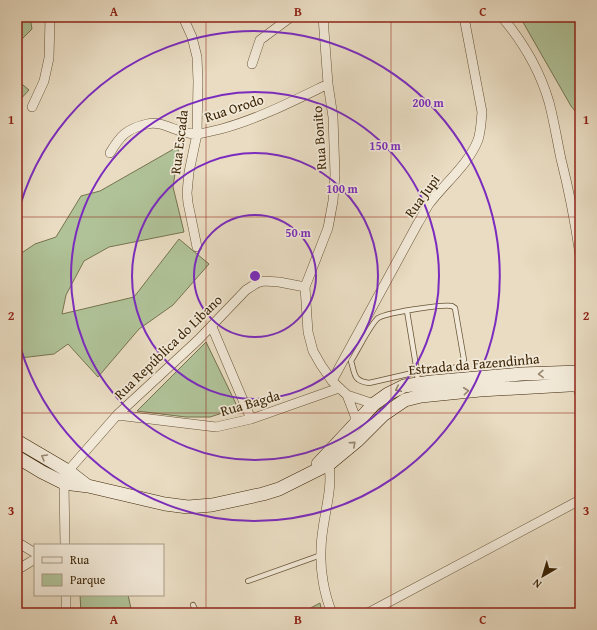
<svg xmlns="http://www.w3.org/2000/svg" width="597" height="630" viewBox="0 0 597 630" font-family="'Gentium Book Plus',serif">
<rect width="100%" height="100%" fill="#e9dcc2"/>
<filter id="stains"><feTurbulence type="fractalNoise" baseFrequency=".005" numOctaves="4"/><feColorMatrix values="0 0 0 0 .2 0 0 0 0 .09 0 0 0 0 .02 0 0 0 .5 -.17"/></filter>
<radialGradient id="worn" r=".72"><stop offset=".6" stop-color="#630" stop-opacity="0"/><stop offset="1" stop-color="#630" stop-opacity=".3"/></radialGradient>
<path fill="#b0c298" stroke="#76744f" d="M17,17H30L32,29L17,44Z
M520,17H580V117L571,106Z
M17,80L29,90L17,103Z
M179,146L173,187L184,232L109,247L84,261L66,295L62,314L134,297L179,239L209,264L173,305L139,329L98,377L68,344L54,354L20,358L17,369V256L35,244L56,237L81,196L100,191Z
M206,342L238,408L210,417H186L137,411Z
M80,595H128L132,613H81Z
M320,603L322,613H301Z"/>
<g fill="none" stroke-linecap="round" stroke-linejoin="round">
<defs>
<path id="lane" d="M407,311L417,372L369,383C353,381 355,374 351,361C358,350 369,327 377,319C382,313 443,304 452,306L455,308L464,360L460,367L417,372L418,383
M575,387L580,400
M248,581L321,555
M193,605L197,613"/>
<path id="street" d="M183,17L192,37L197,57L198,81L197,134L189,172L187,193L188,203L197,247
M323,17L328,84L333,117L335,174L333,201L328,228L305,287L308,332L313,351L321,365L332,381L347,395L374,404
M502,17C523,42 540,71 549,102C554,121 557,140 561,159C569,190 575,222 580,255
M252,64L260,40L291,17
M32,107L44,81L49,58L50,17
M110,153C120,136 126,129 147,124C164,120 179,135 197,134C205,133 213,131 221,129C258,119 293,101 328,84
M212,327L251,419
M332,381L418,223C422,217 425,210 429,204C445,183 468,165 478,140C481,131 481,122 482,112L464,17
M347,395L355,416V425
M117,415L216,427L251,419L339,388
M328,459C335,490 321,519 321,550C320,570 324,594 332,613
M17,542L35,553
M65,545L64,483L68,471L117,415L198,340L246,290L257,283L264,281L279,282L305,287
M17,570L35,559
M66,595V613
M368,613L580,500"/>
<path id="secondary" d="M17,441L68,471L86,485
M17,457L42,472L64,483L88,486L165,504L188,507L212,505L263,494L279,489L329,464L358,440L383,415L405,400L421,396L480,390L569,385H580
M318,464L374,404L388,394L404,386L431,382L521,374L580,372"/>
</defs>
<use href="#lane" stroke="#675335" stroke-width="6"/>
<use href="#street" stroke="#675335" stroke-width="10"/>
<use href="#secondary" stroke="#3c2506" stroke-width="14"/>
<use href="#lane" stroke="#f1e8d7" stroke-width="4.5"/>
<use href="#street" stroke="#f1e8d7" stroke-width="9"/>
<use href="#secondary" stroke="#f1e8d7" stroke-width="13"/>
</g>
<defs><path id="oneway-chevron" d="M-2-3.5L2.5 0L-2 3.5" fill="none" stroke-width="1.6" stroke-linecap="round" stroke-linejoin="round"/></defs>
<g stroke="#96866e">
<use href="#oneway-chevron" transform="translate(541 374) rotate(178)"/>
<use href="#oneway-chevron" transform="translate(398 389) rotate(154)"/>
<use href="#oneway-chevron" transform="translate(466 391) rotate(-6)"/>
<use href="#oneway-chevron" transform="translate(353 444) rotate(-42)"/>
<use href="#oneway-chevron" transform="translate(44 457) rotate(-150)"/>
</g>
<path fill="none" stroke="#8f2418" stroke-width="1" stroke-opacity="0.55" d="M206,17V613M391,17V613M17,217H580M17,413H580"/>
<g fill="none" stroke="#7b2cbf" stroke-width="2">
<circle cx="255" cy="276" r="61"/>
<circle cx="255" cy="276" r="123"/>
<circle cx="255" cy="276" r="184"/>
<path d="M17 217A245 245 0 1 1 17 335"/>
</g>
<g text-anchor="middle" stroke-width="3.5" stroke-linejoin="round" paint-order="stroke">
<g font-size="14" fill="#3c2506" stroke="#f1e8d7">
<text transform="translate(234 108) rotate(-18)" y="5">Rua Orodo</text>
<text transform="translate(319 138) rotate(-94)" y="5">Rua Bonito</text>
<text transform="translate(179 142) rotate(-83)" y="5">Rua Escada</text>
<text transform="translate(422 196) rotate(-54)" y="5">Rua Jupi</text>
<text transform="translate(168 347) rotate(-44)" y="5">Rua República do Libano</text>
<text transform="translate(474 364) rotate(-5)" y="5">Estrada da Fazendinha</text>
<text transform="translate(250 403) rotate(-16)" y="5">Rua Bagda</text>
</g>
</g>
<circle cx="255" cy="276" r="6" fill="#7b2cbf" stroke="#f1e8d7" stroke-width="2"/>
<g font-size="12" text-anchor="middle" font-weight="bold" fill="#7b2cbf" stroke="#f1e8d7" stroke-width="3.5" stroke-linejoin="round" paint-order="stroke">
<text x="428" y="107">200 m</text>
<text x="385" y="150">150 m</text>
<text x="342" y="193">100 m</text>
<text x="298" y="237">50 m</text>
</g>
<rect width="597" height="630" fill="none" stroke="#e9dcc2" stroke-width="44"/>
<rect x="34" y="544" width="130" height="52" fill="#f1e8d7" stroke="#a99a83"/>
<rect x="42" y="557" width="20" height="6" fill="#f1e8d7" stroke="#a99a83"/>
<text x="70" y="564" font-size="12" fill="#3c2506">Rua</text>
<rect x="42" y="574" width="20" height="12" fill="#b0c298" stroke="#a99a83"/>
<text x="70" y="584" font-size="12" fill="#3c2506">Parque</text>
<g transform="translate(543 576) rotate(218)" stroke="#f1e8d7" stroke-width="3" paint-order="stroke">
<path d="M0-3L7 15L0 10L-7 15Z" fill="#3c2506"/>
<text y="-6" font-size="11" font-weight="bold" text-anchor="middle" fill="#3c2506">N</text>
</g>
<rect x="22" y="22" width="553" height="586" fill="none" stroke="#8f2418" stroke-width="1.5"/>
<g font-size="13" text-anchor="middle" font-weight="bold" fill="#8f2418">
<text x="114" y="16">A</text>
<text x="298" y="16">B</text>
<text x="483" y="16">C</text>
<text x="11" y="124">1</text>
<text x="586" y="124">1</text>
<text x="11" y="320">2</text>
<text x="586" y="320">2</text>
<text x="11" y="515">3</text>
<text x="586" y="515">3</text>
<text x="114" y="624">A</text>
<text x="298" y="624">B</text>
<text x="483" y="624">C</text>
</g>
<rect width="100%" height="100%" filter="url(#stains)"/>
<rect width="100%" height="100%" fill="url(#worn)"/>
</svg>
